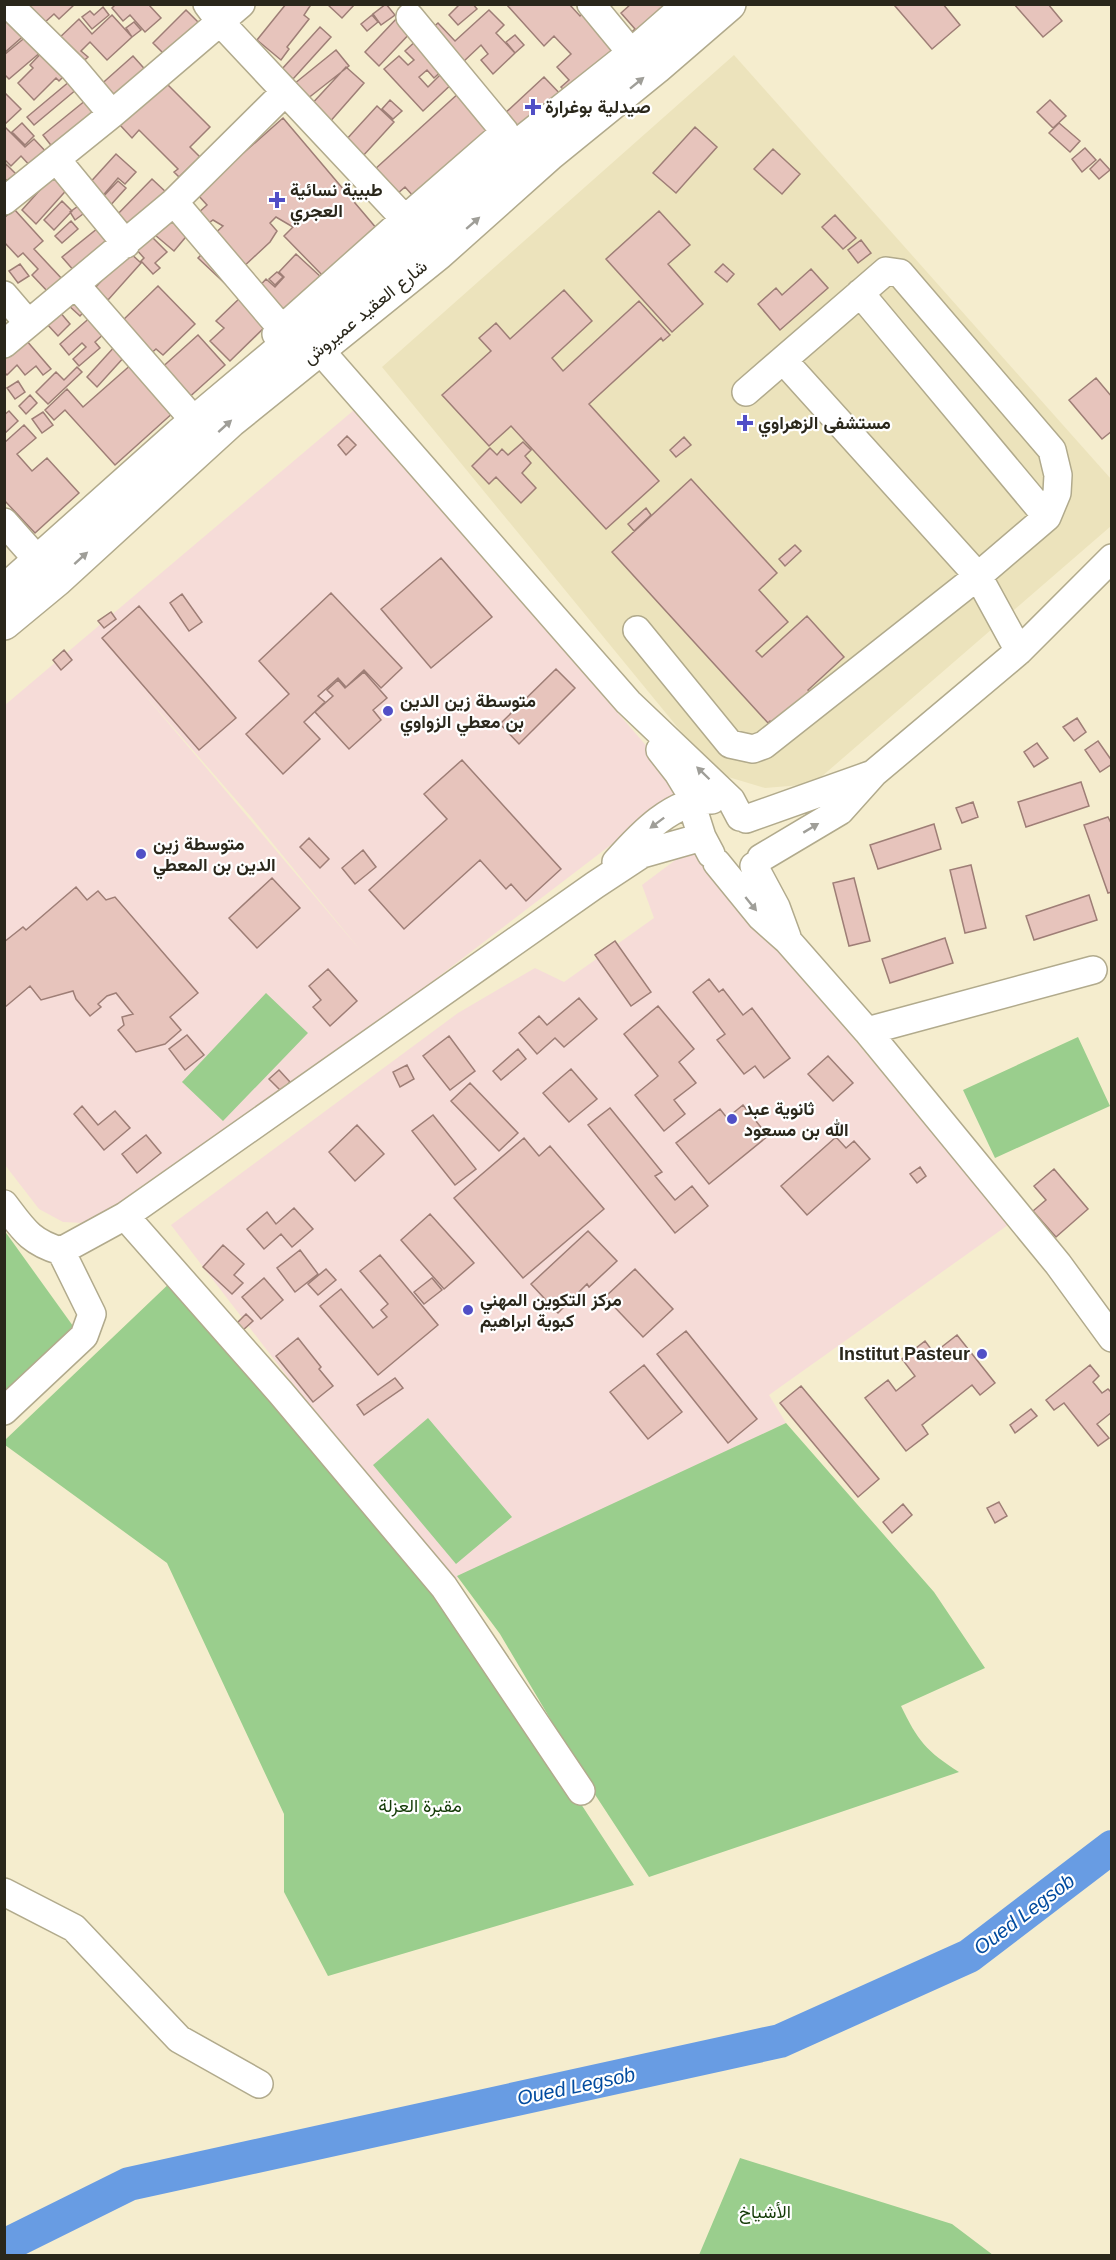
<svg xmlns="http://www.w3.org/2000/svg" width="1116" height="2260" viewBox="0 0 1116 2260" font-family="Helvetica,Vazirmatn,sans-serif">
<rect width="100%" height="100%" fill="#f5edce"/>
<path fill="#ece3bc" d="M734,55L1111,479V526L813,784L765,788L715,773L382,367Z"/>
<path fill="#f6dcd8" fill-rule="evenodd" d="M354,410L684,789L404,1003L130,1203L84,1223L63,1222L39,1209L5,1165V705ZM137,686L252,818L361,951Z
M694,846L1008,1225L769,1395L786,1423L446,1584L171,1225L458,1013L535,968L564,982L654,918L642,885Z"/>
<path fill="#9ace8d" d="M266,993L308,1033L223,1121L182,1082Z
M1078,1037L1110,1106L995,1158L963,1090Z
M4,1230L73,1326L5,1394H4Z
M175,1278L432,1585L509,1694L634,1885L328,1976L284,1892V1814L167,1563L5,1445V1440Z
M428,1418L512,1517L456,1564L373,1465Z
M786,1423L934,1592L985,1668L901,1706C918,1741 926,1751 959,1772L649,1877L594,1793L500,1634L457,1576Z
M740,2158L952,2224L993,2255H699Z"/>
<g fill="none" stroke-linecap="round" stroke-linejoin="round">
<path stroke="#689ce3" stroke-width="34" d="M4,2246L129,2184L780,2041L969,1956L1112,1847"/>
</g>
<path fill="#e7c4bc" stroke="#9e7e76" stroke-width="1.5" d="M26,4H75L59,19L54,14L43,24Z
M116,4H148L161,18L145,32L130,15L123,21L112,8Z
M286,4H308L310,6L304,15L309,19L287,47L289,49L281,60L257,40Z
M327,4H355L342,18Z
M386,4L395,15L381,25L373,14Z
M460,4H473L477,9L458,25L449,15Z
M506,4H569L580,16L587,9L623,49L571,97L561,87L569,80L557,67L571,54L554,36L544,46Z
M631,4H678L624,39L635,29L621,13Z
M897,4H943L960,25L932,49L895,6Z
M1014,4H1048L1062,21L1043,37Z
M4,6L28,32L4,53Z
M103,7L109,15L92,29L82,17L90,11L94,15Z
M186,10L202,26L169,59L153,43Z
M489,10L504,25L496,33L515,53L493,74L481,60L488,54L481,45L462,63L431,29L438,23L455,41Z
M112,15L132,37L107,60L90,42L81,51L88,57L78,66L55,42L79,19L92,34Z
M372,15L378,22L367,31L361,24Z
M398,17L413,30L379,66L365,52Z
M134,22L141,30L132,37L126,28Z
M320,27L331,37L293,79L282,69Z
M28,35L42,51L9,79L4,74V55Z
M515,35L524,45L515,53L506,42Z
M419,38L446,67L434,78L427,70L419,77L428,87L446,69L456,80L423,111L384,69L399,56L408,65L414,60L405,51Z
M47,47L71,69L59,81L56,78L34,100L18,83L33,68L30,65Z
M336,50L349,66L307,99L294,84Z
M133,56L150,75L114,107L97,88Z
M346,67L364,83L328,124L309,107Z
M544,77L564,98L522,138L502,116Z
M70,81L77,89L34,125L27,117Z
M164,81L210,127L190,147L200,157L179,177L174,172L178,169L139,130L132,138L120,125Z
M4,92L21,109L4,125Z
M460,92L495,131L414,197L405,187L397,194L374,170Z
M86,100L100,117L57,153L43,135Z
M390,100L402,111L393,119L382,109Z
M1050,100L1066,116L1053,128L1037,112Z
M377,106L394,122L362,157L345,141Z
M283,118L377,229L323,276L284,236L293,227L276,217L270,223L277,231L270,242L240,270L211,237L223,226L213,220L206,225L197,214L207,205L197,194Z
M22,123L34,136L25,145L12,132Z
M1059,123L1080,141L1070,152L1049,133Z
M4,126L25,147L34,139L49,155L33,169L21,156L11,166L4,159Z
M695,127L717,147L676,193L653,173Z
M1085,148L1096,160L1082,172L1072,159Z
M773,149L800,174L782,194L754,169Z
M116,154L136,172L125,184L118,178L100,199L86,187Z
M1100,159L1110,170L1099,179L1090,169Z
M6,164L16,174L9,182L4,178Z
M56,172L71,185L36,224L22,210Z
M152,179L168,194L127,235L112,220Z
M118,181L126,188L108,208L99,201Z
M62,201L72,211L54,230L44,220Z
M81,204L87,211L75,220L70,212Z
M14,209L43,241L34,249L63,280L49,293L32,275L38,269L23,253L18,257L4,242V218Z
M659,211L690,245L668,264L703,304L672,332L606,259Z
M835,215L856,238L843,249L822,227Z
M172,216L190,232L174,251L155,235Z
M71,221L78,229L62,243L55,236Z
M103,224L116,239L75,272L62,257Z
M149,234L167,252L155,263L160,268L153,274L141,261L144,258L135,248Z
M861,240L871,253L858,263L848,250Z
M128,251L141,263L108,300L95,288Z
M205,251L234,292L198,258Z
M296,254L322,278L283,319L254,292L266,279L275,287L284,277L279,272Z
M20,264L29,276L18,283L9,271Z
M723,264L734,274L727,282L715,272Z
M811,269L828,288L780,330L758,304L776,288L782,295Z
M277,272L283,277L275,285L269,279Z
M158,286L195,324L163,355L156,349L148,356L118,325Z
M564,290L592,321L552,358L563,371L639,301L670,335L663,341L661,338L589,404L659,481L606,529L511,426L489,446L442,395L491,351L479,338L496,323L510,339Z
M78,295L90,305L80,316L68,305Z
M243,295L270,322L230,361L210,341L224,328L216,321Z
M59,311L70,324L58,336L46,323Z
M94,314L108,330L95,342L100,348L79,366L73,359L86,347L82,343L69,355L60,344Z
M198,335L225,365L185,401L158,371Z
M26,340L51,369L43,375L36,366L25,375L17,365L7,375L4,372V359Z
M116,345L126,355L97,387L87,377Z
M133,363L175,411L115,465L65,410L54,420L45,410L67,389L83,407Z
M77,367L82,372L48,404L36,392L56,372L64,380Z
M1096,378L1112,397V431L1102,439L1069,400Z
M18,381L25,392L15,399L7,388Z
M30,395L37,403L26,414L19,406Z
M9,411L18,421L4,434V415Z
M43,412L53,425L42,433L32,419Z
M24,425L36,438L17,454L32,471L47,458L79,493L35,533L4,500V443Z
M347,436L356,445L346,455L338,445Z
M684,437L691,445L676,457L670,450Z
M523,442L531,450L525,456L531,463L522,473L536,488L521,503L496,477L489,484L472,466L490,448L497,455L502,449L508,455Z
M691,479L777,573L759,590L788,622L756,651L762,657L807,616L844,657L808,690L813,696L777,729L770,721L768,723L612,552Z
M646,508L651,515L634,531L628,524Z
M795,545L801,551L785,566L779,559Z
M441,558L492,617L431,668L381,609Z
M331,593L402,668L381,688L364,670L346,687L338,678L318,696L325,702L304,722L320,739L283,774L246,734L289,694L259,661Z
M182,594L202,622L189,631L170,603Z
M139,606L236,718L199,750L102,638Z
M111,612L116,619L104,628L98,621Z
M64,650L72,660L61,670L53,660Z
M556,669L575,688L519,744L500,724Z
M364,672L387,698L373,710L381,720L349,749L315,712L333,696L327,690L338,680L345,688Z
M1077,718L1086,732L1074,741L1063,727Z
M1098,741L1112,761V764L1100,772L1085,750Z
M1037,743L1048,758L1034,767L1024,752Z
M462,760L561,869L526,901L511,884L506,889L480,860L404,929L369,890L447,819L424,794Z
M1081,782L1089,806L1026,827L1018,802Z
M973,802L978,817L962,823L956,808Z
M1108,817L1112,825V892L1108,893L1084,825Z
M934,824L941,849L878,869L870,845Z
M309,838L329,859L320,868L300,847Z
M363,850L376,867L355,884L342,868Z
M971,865L986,928L965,933L950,870Z
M272,878L300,908L257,948L229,918Z
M854,878L870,941L849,946L833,883Z
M76,887L87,900L98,891L106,900L115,897L198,993L170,1017L181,1030L165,1044L136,1052L118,1030L124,1025L122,1017L133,1014L116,993L107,996L98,1004L101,1007L90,1016L76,999L73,991L41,1000L30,986L4,1008V942L23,927L26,930Z
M1089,895L1097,920L1034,940L1026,916Z
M945,938L953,963L890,983L882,959Z
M615,941L651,992L631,1006L595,955Z
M328,969L357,1001L330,1026L313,1007L321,1000L309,986Z
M709,979L719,992L723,989L743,1015L752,1008L790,1058L764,1078L755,1066L744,1074L717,1040L725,1034L693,992Z
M579,998L597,1019L564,1047L555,1038L537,1054L519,1033L539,1016L547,1025Z
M658,1006L694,1049L679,1062L696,1083L674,1100L685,1114L664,1131L635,1095L658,1076L624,1034Z
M187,1035L204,1055L185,1070L169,1049Z
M449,1036L475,1071L450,1090L423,1056Z
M518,1049L526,1059L501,1080L493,1071Z
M828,1056L853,1083L833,1101L808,1074Z
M407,1065L414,1079L400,1087L393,1072Z
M571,1069L597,1099L569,1122L543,1093Z
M279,1070L290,1082L281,1091L269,1079Z
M470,1083L518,1133L499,1151L451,1101Z
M743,1105L768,1136L709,1184L676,1143L720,1109L727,1118Z
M82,1106L98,1125L115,1111L130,1128L104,1150L74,1114Z
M610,1108L662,1172L655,1176L675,1200L692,1186L708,1206L675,1233L588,1125Z
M433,1115L476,1169L455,1185L412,1131Z
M357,1125L384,1154L355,1181L329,1152Z
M146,1135L161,1153L137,1173L122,1154Z
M836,1137L846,1148L854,1141L870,1159L807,1215L781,1186Z
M524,1138L539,1156L550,1146L604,1209L523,1278L454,1198Z
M920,1167L926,1176L917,1183L910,1174Z
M1054,1169L1088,1209L1056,1237L1033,1211L1046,1200L1034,1186Z
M294,1208L313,1229L292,1247L281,1234L264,1249L247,1229L267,1212L276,1224Z
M430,1214L474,1263L444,1289L401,1240Z
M588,1231L617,1261L589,1287L587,1284L558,1313L531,1284Z
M223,1245L244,1264L234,1275L243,1283L232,1294L203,1267Z
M300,1250L318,1274L295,1292L277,1268Z
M380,1255L438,1325L378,1375L320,1306L341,1289L373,1328L387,1317L381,1310L388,1304L360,1271Z
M326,1269L336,1280L318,1295L308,1284Z
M635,1269L673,1309L643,1337L605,1297Z
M264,1278L283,1300L261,1319L242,1297Z
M432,1278L442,1290L424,1304L414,1292Z
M246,1314L253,1321L242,1331L236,1324Z
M686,1331L757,1419L728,1443L657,1354Z
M957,1335L995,1383L980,1395L972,1385L922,1425L928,1434L906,1451L865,1398L888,1380L896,1391L915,1376L902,1359L925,1341L934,1353Z
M298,1338L321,1367L319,1369L333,1386L313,1402L276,1356Z
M644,1365L682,1412L648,1439L610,1392Z
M1090,1365L1099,1376L1093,1382L1102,1393L1108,1389L1112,1393V1412L1097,1424L1109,1438L1098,1446L1064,1403L1054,1410L1046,1400Z
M395,1378L403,1388L364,1415L357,1405Z
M801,1386L879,1479L858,1497L780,1403Z
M1031,1409L1037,1416L1015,1433L1010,1425Z
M999,1502L1007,1516L995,1523L987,1508Z
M903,1504L912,1515L892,1533L883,1522Z"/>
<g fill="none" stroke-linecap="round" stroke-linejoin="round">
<defs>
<path id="minor" d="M8,4L74,69L112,114
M207,4L221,23L416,231
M591,4L633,55
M57,160L126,244
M4,201L112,114L241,4
M174,202L282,329L319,349L628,702L731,800L740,817
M76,285L185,410
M860,293L1047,517
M4,295L28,323
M276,334L405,219L505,132L410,17
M4,344L174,202L285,92
M783,360L978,576L1019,651
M4,522L51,575
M637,630L730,744L753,749L764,745L978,576L1047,517L1057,493L1058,475L1052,450L900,273L886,271L746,392
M660,750L678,773L695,801V815L702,837L711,854
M746,819L870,775
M761,858L840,811L874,773L1019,651L1112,558
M616,862C640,835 673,799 712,800
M717,863L761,917L788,941L867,1031L1058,1264L1112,1338
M754,866L776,907L787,937
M867,1031L1093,970
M4,1204C23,1229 30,1242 61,1251L125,1216L595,885L642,854L702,837
M125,1216L281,1393L444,1587L581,1791
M4,1411L84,1336L92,1314L61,1251
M4,1892L74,1928L179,2039L259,2084"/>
<path id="major" d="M4,592L180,435L419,234L516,148L633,55L691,4
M4,623L56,580L230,421L437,254L549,154L656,67L729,4"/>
</defs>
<use href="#minor" stroke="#b1aa8c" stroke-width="30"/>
<use href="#major" stroke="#b1aa8c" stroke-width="36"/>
<use href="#minor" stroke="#fff" stroke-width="27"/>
<use href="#major" stroke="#fff" stroke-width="33"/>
</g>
<defs><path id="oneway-solid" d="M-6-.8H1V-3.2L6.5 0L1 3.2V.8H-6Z" transform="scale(1.5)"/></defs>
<g fill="#9f9e98">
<use href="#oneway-solid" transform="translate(637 83) rotate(-39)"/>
<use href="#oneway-solid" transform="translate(473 223) rotate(-41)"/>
<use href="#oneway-solid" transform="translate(225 426) rotate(-42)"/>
<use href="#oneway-solid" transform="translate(81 558) rotate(-42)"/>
<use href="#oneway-solid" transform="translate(703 773) rotate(-136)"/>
<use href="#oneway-solid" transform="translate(657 823) rotate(143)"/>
<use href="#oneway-solid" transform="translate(811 828) rotate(-31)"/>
<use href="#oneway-solid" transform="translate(751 904) rotate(51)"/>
</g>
<g fill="#514fc6" stroke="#fff" stroke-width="2">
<path d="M530 98h6v6h6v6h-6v6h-6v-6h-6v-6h6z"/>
<path d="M274 191h6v6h6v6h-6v6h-6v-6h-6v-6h6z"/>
<path d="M742 414h6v6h6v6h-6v6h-6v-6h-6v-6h6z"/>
<circle cx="388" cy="711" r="6"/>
<circle cx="141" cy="854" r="6"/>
<circle cx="732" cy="1119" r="6"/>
<circle cx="468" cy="1310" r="6"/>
<circle cx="982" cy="1354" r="6"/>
</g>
<g text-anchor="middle" stroke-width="4.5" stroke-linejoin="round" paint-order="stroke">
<g font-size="18" font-weight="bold" fill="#2a271b" stroke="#fff" text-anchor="start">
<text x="545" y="113">صيدلية بوغرارة</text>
<text x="290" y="196">طبيبة نسائية<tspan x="290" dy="21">العجري</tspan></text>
<text x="758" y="429">مستشفى الزهراوي</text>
<text x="400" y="707">متوسطة زين الدين<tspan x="400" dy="21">بن معطي الزواوي</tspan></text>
<text x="153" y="850">متوسطة زين<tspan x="153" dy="21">الدين بن المعطي</tspan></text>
<text x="744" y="1115">ثانوية عبد<tspan x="744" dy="21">الله بن مسعود</tspan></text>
<text x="480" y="1306">مركز التكوين المهني<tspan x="480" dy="21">كبوية ابراهيم</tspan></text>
<text x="970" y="1360" text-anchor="end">Institut Pasteur</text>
</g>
<g font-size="18" fill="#2a271b" stroke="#fff">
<text transform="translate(365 312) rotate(-39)" y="6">شارع العقيد عميروش</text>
</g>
<g font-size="18" fill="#153c08" stroke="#fff">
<text x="420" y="1812">مقبرة العزلة</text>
<text x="765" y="2218">الأشياخ</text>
</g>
<g font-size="20" font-style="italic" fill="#014b9f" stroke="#fff">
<text transform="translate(1024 1914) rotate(-37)" y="7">Oued Legsob</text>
<text transform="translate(576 2086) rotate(-12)" y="7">Oued Legsob</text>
</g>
</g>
<rect width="1116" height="2260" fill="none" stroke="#2a271b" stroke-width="12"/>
</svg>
